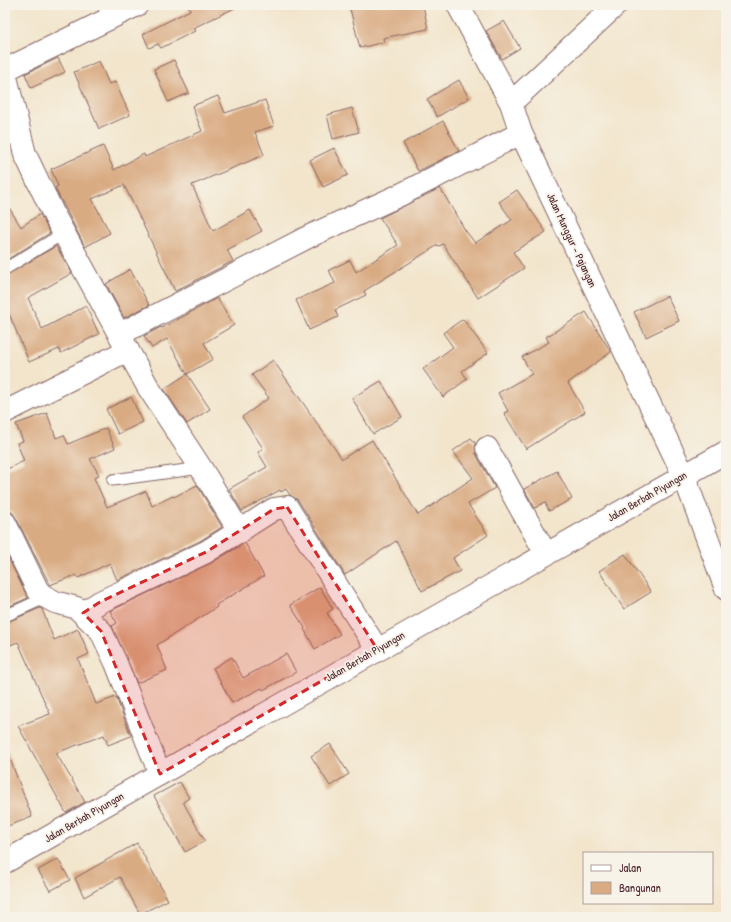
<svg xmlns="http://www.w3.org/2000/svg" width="731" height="922" viewBox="0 0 731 922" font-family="'Patrick Hand',sans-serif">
<rect width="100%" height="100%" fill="#f7f3e8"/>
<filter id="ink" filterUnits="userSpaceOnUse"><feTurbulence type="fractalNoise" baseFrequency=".025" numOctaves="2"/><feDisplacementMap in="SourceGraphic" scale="8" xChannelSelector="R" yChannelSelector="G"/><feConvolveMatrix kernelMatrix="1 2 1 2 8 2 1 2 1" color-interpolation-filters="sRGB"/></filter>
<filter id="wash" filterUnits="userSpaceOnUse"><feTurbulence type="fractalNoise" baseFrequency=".012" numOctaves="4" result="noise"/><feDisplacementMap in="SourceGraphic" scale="16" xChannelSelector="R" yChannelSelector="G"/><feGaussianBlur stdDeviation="0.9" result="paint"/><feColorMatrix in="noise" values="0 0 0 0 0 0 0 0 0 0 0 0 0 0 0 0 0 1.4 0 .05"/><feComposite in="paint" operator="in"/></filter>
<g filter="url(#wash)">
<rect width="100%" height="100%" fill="#f2e5cc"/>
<g id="blocks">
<path fill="#d9ab83" d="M188,5H241L193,28L195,31L161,48L158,44L149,48L143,34L190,10Z
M349,5H423L428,29L383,38L384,42L360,48Z
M504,21L520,48L502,59L486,31Z
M58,58L65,72L31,88L25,74Z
M174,60L189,93L168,102L154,69Z
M99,61L109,84L115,82L130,115L99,129L74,72Z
M459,80L469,98L437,117L427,99Z
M218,96L225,113L265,100L274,126L255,132L264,155L192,185L213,231L250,210L262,231L227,250L233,261L175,291L124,185L92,199L110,233L85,247L55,188L58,186L51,169L103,146L114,170L144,154L145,157L202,131L192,106Z
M352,108L359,132L333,139L327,115Z
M443,121L459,151L418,171L403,143Z
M334,148L348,175L323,187L310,160Z
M440,188L465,230L475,243L512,220L499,202L517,190L546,232L513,252L524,268L478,298L443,244L439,246L438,245L364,291L366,295L335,310L338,317L309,330L296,300L335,283L329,270L350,260L356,272L398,245L380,218Z
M5,201L21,227L40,214L50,233L5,261Z
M56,246L72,273L28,298L42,329L86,306L99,334L61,353L59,349L29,362L5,304V276Z
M130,269L149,305L124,318L106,284Z
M667,296L679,321L646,337L634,312Z
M217,298L234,325L204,343L213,359L187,374L210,409L187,424L164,389L187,374L167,339L152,348L144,336L161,327L162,328Z
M586,312L611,352L568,383L585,412L526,449L504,413L508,411L498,393L532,374L522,357L549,342L546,337Z
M463,319L488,353L462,371L467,379L443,397L423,369L453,347L443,333Z
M273,360L342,459L372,440L418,515L473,478L453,451L471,438L476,444V454L495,488L468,504L488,535L453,558L460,571L422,591L396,541L345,575L298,500L290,495L286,489L281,492L280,490L242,511L229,489L267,467L258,452L263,448L242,417L269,398L252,375Z
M381,381L402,417L373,434L352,398Z
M131,397L143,422L118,434L106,409Z
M47,413L56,438L64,435L68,444L106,428L115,448L90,459L99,475L94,478L107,507L146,491L152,506L173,496L174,497L197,485L222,527L200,541L117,580L110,563L78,578L76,575L50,585L16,518L12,512L5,511V470L24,461L17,443L23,441L16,424Z
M557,471L572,499L549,511L545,502L535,508L524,489Z
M245,543L264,576L216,605L217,607L157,645L167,670L137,683L112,626L117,623L110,611L211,563Z
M5,552L28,598L5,608Z
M625,554L651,592L624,609L599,571Z
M320,587L333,609L327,613L340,634L315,649L304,629L305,628L290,605Z
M40,608L42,609L54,640L78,629L89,654L78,659L96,704L116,697L131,736L108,745L104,735L56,753L85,802L66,813L18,726L50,714L18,642L5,647V623Z
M286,654L296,672L263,690L262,688L232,703L213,668L232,657L243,678Z
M330,744L349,774L330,786L311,756Z
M5,751H7L32,817L5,827Z
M180,782L189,798L183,802L205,841L185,852L154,796Z
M137,843L168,900L140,914L120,877L84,897L75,878Z
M58,859L70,880L50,891L38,870Z"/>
</g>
</g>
<g filter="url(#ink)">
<use href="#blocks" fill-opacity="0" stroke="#856463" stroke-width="1"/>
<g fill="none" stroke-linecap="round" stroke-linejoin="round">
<defs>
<path id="service" d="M103,5L109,19
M5,141L20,133
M5,269L64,233
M113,480L201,468
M5,616L47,597"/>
<path id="minor" d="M458,5L511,103L521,133L684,476L726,589
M5,70L137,5
M5,73L25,154L55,217L148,387L201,468L240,532
M511,103L616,5
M120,334L310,236L400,195L521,133
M5,412L128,350
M487,448L546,554
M5,523L37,589L42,595L55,602L77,608L101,631L116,663L160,774
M83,613L100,602L206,552L274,509L287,507L377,649"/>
<path id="tertiary" d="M5,862L726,452"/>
</defs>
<use href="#service" stroke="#856463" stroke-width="13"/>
<use href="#minor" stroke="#856463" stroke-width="24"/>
<use href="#tertiary" stroke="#856463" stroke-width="24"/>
<use href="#service" stroke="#fff" stroke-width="11"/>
<use href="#minor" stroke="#fff" stroke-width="22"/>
<use href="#tertiary" stroke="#fff" stroke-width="22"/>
</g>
</g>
<path fill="#d62828" fill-opacity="0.2" stroke="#d62828" stroke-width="3" stroke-dasharray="8 5" stroke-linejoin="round" d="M287,507L377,649L160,774L101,631L83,613L100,602L206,552L274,509Z"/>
<g text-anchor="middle" stroke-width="3.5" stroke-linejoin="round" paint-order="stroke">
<g font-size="11" fill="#4a1f2b" stroke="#f7f3e8">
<text transform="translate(572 240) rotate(65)" y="4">Jalan Munggur - Pajangan</text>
<text transform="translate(647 496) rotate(-30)" y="4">Jalan Berbah Piyungan</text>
<text transform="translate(365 656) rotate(-30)" y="4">Jalan Berbah Piyungan</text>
<text transform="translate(84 817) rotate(-30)" y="4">Jalan Berbah Piyungan</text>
</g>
</g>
<rect width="731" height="922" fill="none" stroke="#f7f3e8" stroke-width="20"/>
<rect x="583" y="852" width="130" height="52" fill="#f7f3e8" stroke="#b29e9c"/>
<rect x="591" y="865" width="20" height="6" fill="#ffffff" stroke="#b29e9c"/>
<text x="619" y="872" font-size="12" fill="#4a1f2b">Jalan</text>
<rect x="591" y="882" width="20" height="12" fill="#d9ab83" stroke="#b29e9c"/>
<text x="619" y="892" font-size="12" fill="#4a1f2b">Bangunan</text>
</svg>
